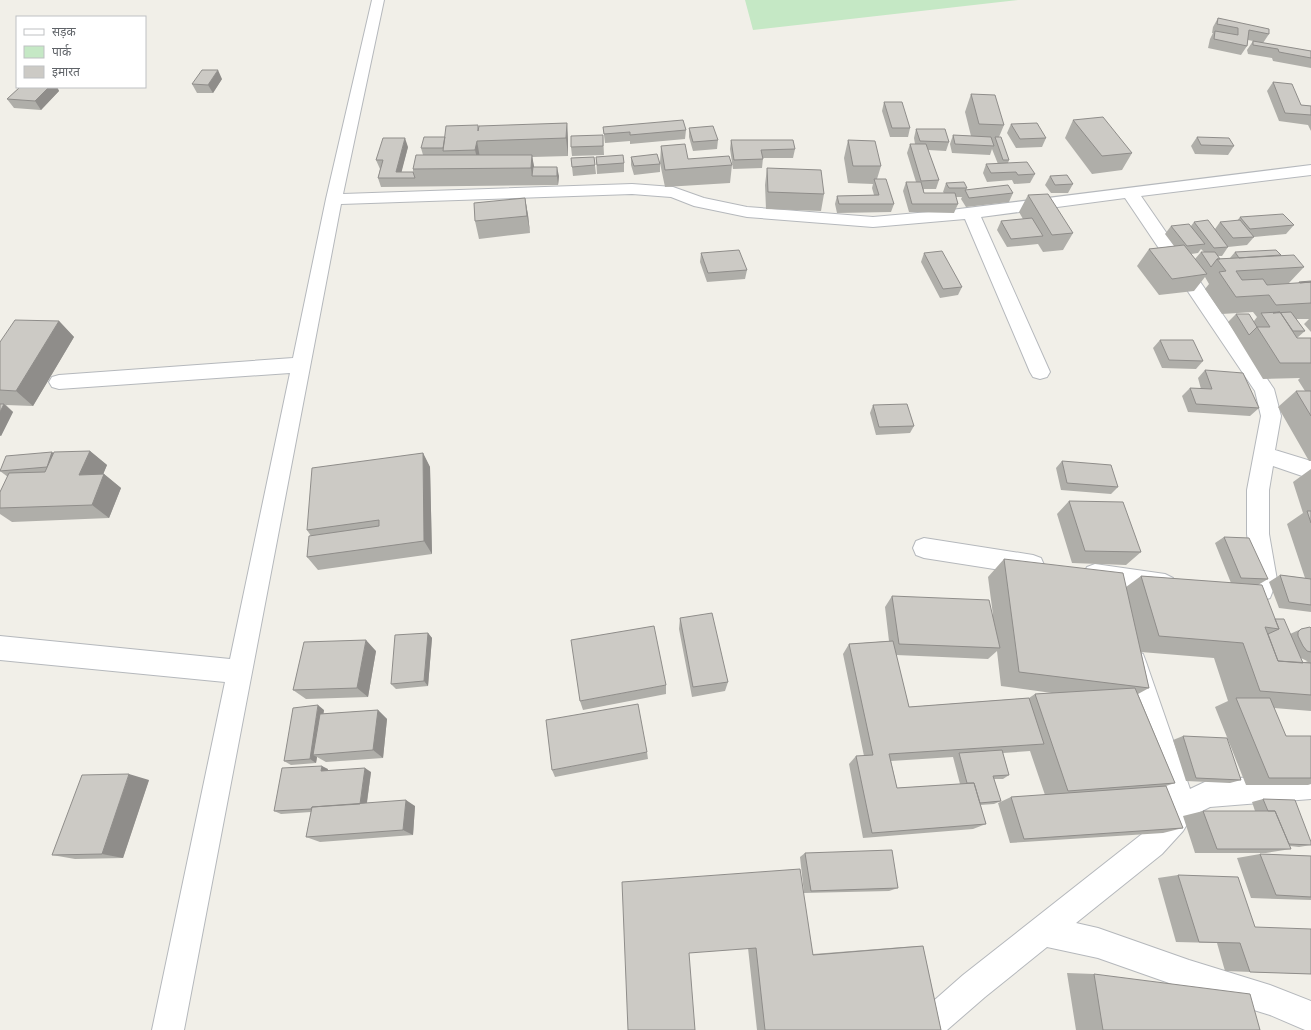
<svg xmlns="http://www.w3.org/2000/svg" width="1311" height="1030" viewBox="0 0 1311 1030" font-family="'Noto Sans','Noto Sans Devanagari',sans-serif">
<rect width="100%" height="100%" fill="#f1efe8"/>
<path fill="#c5e8c5" d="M745,0H1018L753,30Z"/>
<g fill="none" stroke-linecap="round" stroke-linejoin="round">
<defs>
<path id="minor" d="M372,0H384L343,194L632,184L673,187L704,198L747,207L873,217L951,210L1311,165V175L1141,196L1274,389L1281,416L1275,450L1311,461V479L1273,466L1269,490V534L1277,580L1270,598C1256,603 1242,608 1227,603L1223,595L1227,587C1235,584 1244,585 1253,582V580L1247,534V490L1261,416L1255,391L1125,198L981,217L1050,372L1047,377L1040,379L1033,377L1030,372L965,219L873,227L747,217L694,206L671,197L632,194L341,204L184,1030H152L225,682L0,660V636L230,659L290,373L59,389L52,387L49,382L52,377L59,375L293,358L326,199Z
M924,538L1033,555L1041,558L1044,565L1041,572L1033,575L924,558L916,555L913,548L916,541Z
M1095,564L1165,574L1173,578L1177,585L1173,592L1165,596L1095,584L1087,581L1083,574L1087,567Z
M1134,650L1143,654L1146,662L1190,789L1209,780L1311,773V799L1210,807L1192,816L1183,831L1162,854L1076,923L1098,928L1189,960L1270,985L1311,1001V1030H1305L1270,1015L1189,990L1098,958L1047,947L985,997L947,1030H908L913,1019L963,975L1142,834L1163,811L1168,804L1122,662L1125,654Z"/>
</defs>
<use href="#minor" stroke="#b5b8bc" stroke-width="2"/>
<use href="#minor" fill="#fff" fill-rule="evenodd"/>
</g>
<path fill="#afaea9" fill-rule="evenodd" d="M1218,18L1269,34L1263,43L1311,51V68L1273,61L1272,58L1248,54L1247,50L1253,41L1248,40L1247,46L1241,55L1208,48L1210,39L1213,33H1212L1213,27Z
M222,79L213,93H197L192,84Z
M1273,82L1301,105L1311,106V131L1308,125L1279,121L1267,91Z
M20,87H57L59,91L41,110L14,108L7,99Z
M971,94L1004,125L999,137L1009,160L1008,163L1035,174L1030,183L1014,184L1012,180L987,182L983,173L986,164H998L992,149L990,155L952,153L950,144L953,135L971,136L965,112Z
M884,102L910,128L908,137H890L882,111Z
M1073,120L1132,153L1122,170L1092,174L1065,138Z
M567,123L568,141V156L532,157L534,167L559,176L558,185L381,187L378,178L380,169L376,160L408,147L401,172H413V169L423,155L421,148L445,137L478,128Z
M1011,124L1046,138L1042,147L1016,148L1007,133Z
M603,127L686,130L685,139L630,144V141L605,143Z
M689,128L718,140L717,149L693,151L689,137Z
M916,129L949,142L946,151L928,150L939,180L936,189H924V193H944L943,192L946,183L967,188L966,190L1013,193L1009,202L966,207L961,199L962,197H956L958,204L954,213L909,212L903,191L906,182H916L907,153L910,144H915L914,138Z
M603,135L604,155L572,156L571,147Z
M1197,137L1234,146L1228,155L1195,154L1191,146Z
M731,140L795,149L793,158H763L762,168L733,169L730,149Z
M848,140L881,166L877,179L894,204L891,212L837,213L835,204L837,196L874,195L872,188L873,184L848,183L844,158Z
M661,146L688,159L732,165L730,183L665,187L660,163Z
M594,157L596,174L573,176L571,158Z
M596,157L624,163V172L597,174Z
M631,157L660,164V172L634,175L631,165Z
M767,168L824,194L821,211L766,209L765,185Z
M1050,176L1073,184L1068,193H1051L1045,185Z
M1028,195L1073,233L1063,250L1043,252L1038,244L1007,247L997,230L1001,221L1023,219L1019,212Z
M525,198L528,215L530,233L479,239L475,221Z
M1240,217L1294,225L1286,234L1254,237L1247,245L1228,247L1222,256H1218L1220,259L1230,258L1235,252L1281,255L1304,267L1288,284L1298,283L1299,282L1311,281V332L1304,324L1309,319H1296L1305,331L1297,338H1311V461H1309L1278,407L1296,391H1305L1298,380L1300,378L1263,379L1228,322L1236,314L1254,321L1257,317L1253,312L1222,314L1205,289L1209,284L1205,277L1194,291L1159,295L1137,266L1149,249L1174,246L1165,234L1171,226H1191L1194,222L1215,229L1220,222L1237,221ZM1201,249L1204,252H1201L1195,259L1191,254L1198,253Z
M701,253L747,270L745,279L707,282L700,262Z
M924,253L962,287L958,295L940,298L921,262Z
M59,321L74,337L33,406L6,405L13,412L1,436H0V342Z
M1160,340L1203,361L1196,369L1162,368L1153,348Z
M1205,370L1259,408L1250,416L1188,412L1182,396L1190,388L1201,389L1198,378Z
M873,405L914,426L910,433L876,435L870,413Z
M90,451L107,465L103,474H104L121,488L109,518L12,522L0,514V492L8,477L0,471V470L54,453Z
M423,453L430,467L432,554L318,570L307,557L311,536L307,530Z
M1062,461L1118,487L1111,494L1061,490L1056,468Z
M1311,469V612L1279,608L1269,582L1280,575L1305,578L1287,524L1303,513L1293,482Z
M1069,501L1141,552L1126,565L1072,563L1057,514Z
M1224,537L1268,579L1258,585L1275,619L1290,634L1301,629L1311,628V711L1274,708L1286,736H1311V784L1308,785H1246L1215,707L1228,701L1214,658L1141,652L1149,688L1138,694L1175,783L1166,786L1183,828L1163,833L1010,843L998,803L1011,797L1045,795L1030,751L1003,753L1009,775L1003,779H994L1001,801L994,804L980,805L986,824L973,829L863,838L849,764L856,756H864L843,654L849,644L889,641L885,607L892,596L993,615L988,577L1004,559L1126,587L1141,576L1231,583L1215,543ZM997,651L1001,686L1052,693L1035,694L1029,698L909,707L896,655L988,659ZM1301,658L1307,661H1308L1303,663ZM953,757L960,784L897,788L891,761Z
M680,618L728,682L725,691L692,697L679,629Z
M428,633L432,638L428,686L396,689L391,684Z
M376,651L368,697L306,699L293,690Z
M666,685V694L583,710L580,701Z
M324,710L323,714L378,710L387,719L383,758L326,762L317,757L316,763L291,765L284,761Z
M1183,736L1241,780L1230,783L1186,781L1173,740Z
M647,752L648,759L555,777L552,770Z
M328,769V770L371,772L367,803L415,806L413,835L320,842L306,837L311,812L281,814L274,811Z
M149,780L123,858L75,859L52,855Z
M1263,799L1311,845L1299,847L1290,846L1291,849L1266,853H1195L1183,816L1203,811H1255L1252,802Z
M805,853L898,888L889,891L804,893L800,857Z
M1260,854L1311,856V900L1251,898L1237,858Z
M1178,875L1255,927L1311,974L1225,971L1217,943L1176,942L1158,878Z
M622,882L813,954L903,947L923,946L941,1030H757L748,948Z
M1067,973L1094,974L1260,1030H1076Z"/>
<path fill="#8f8d8a" d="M218,70L222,79L213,93L208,85Z
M49,87H57L59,91L41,110L35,101Z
M567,123L568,141V156L566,138Z
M405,138L408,147L400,178L396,172Z
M477,141L480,158L479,167L475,150Z
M532,155L535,172L532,176L531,168Z
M557,167L559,176L558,185L557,176Z
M525,198L528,215L530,233L527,216Z
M59,321L74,337L33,406L16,391Z
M4,404L13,412L1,436L0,435V412Z
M90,451L107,465L97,489L79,475Z
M52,452L61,459L56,474L47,467Z
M423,453L430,467L432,554L424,541Z
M104,474L121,488L109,518L92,505Z
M428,633L432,638L428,686L424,681Z
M366,640L376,651L368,697L357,688Z
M318,705L324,710L318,754L313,755L317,757L316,763L310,759Z
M378,710L387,719L383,758L373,750Z
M322,766L328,769L327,774L321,771Z
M365,768L371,772L366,808L360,806Z
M129,774L149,780L123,858L102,854Z
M406,800L415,806L413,835L403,830Z"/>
<path fill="#cccac5" stroke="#8f8d8a" d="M1218,18L1269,29V34L1249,30L1247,46L1214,39L1215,31L1238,35V28L1217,24Z
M1253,41L1311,51V58L1279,52L1278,49L1253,45Z
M202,70H218L208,85L192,84Z
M1273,82L1292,84L1301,105L1311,106V115L1285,113Z
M20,87H49L35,101L7,99Z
M971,94L995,95L1004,125L979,124Z
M884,102H902L910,128H892Z
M1103,117L1132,153L1102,156L1073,120Z
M683,120L686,130L630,135V132L604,134L603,127Z
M567,123L566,138L477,141L475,150L443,151L446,126L478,125V131L479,126Z
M1037,123L1046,138L1020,139L1011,124Z
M713,126L718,140L693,142L689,128Z
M916,129H945L949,142L920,141Z
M603,135V146L571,147V136Z
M953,135L991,137L994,146L955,144Z
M424,137H445L443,148H421Z
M995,137H1001L1009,160H1003Z
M1197,137L1229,138L1234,146L1201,145Z
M383,138H405L396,172H413L415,178H378L383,160H376Z
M731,140H793L795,149L761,150L763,159L734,160Z
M848,140L875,141L881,166H853Z
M685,144L688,159L729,156L732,165L665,170L661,146Z
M910,144H926L939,180L921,181Z
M657,154L660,164L634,166L631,157Z
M416,155H532L531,168L413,169Z
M623,155L624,163L597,165L596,157Z
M594,157L595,165L572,167L571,158Z
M1027,162L1035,174L1018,175L1016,172L991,173L986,164Z
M533,167H557V176H532Z
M767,168L821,170L824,194L768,192Z
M1067,175L1073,184L1055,185L1050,176Z
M874,179H886L894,204H839L837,196L879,195Z
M906,182H921L924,193H955L958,204H912Z
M964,182L967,188H949L946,183Z
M1008,185L1013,193L969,198L965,190Z
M1048,194L1073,233L1052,235L1028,195Z
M525,198L527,216L475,221L474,203Z
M1283,214L1294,225L1250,229L1240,217Z
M1032,218L1043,236L1011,239L1001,221Z
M1208,220L1228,247L1214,248L1194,222Z
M1240,220L1254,237L1233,238L1220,222Z
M1189,224L1205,244L1187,246L1171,226Z
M1184,245L1207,274L1172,279L1149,249Z
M739,250L747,270L708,273L701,253Z
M1276,250L1281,255L1239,258L1235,252Z
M942,251L962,287L943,289L924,253Z
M1201,252H1215L1220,259H1217L1211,267Z
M1294,255L1304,267L1236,271L1242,280L1263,279L1267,285L1311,282V303L1276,305L1269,295L1236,297L1219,272L1226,271L1217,259Z
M1311,281V282L1300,283L1299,282Z
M1280,312L1297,338H1311V363H1280L1257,327H1270L1261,313Z
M1280,312L1273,313L1291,312L1305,331H1293Z
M1236,314H1249L1257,327L1249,335Z
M15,320L59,321L16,391L0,390V342Z
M1160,340H1193L1203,361L1169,360Z
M1205,370L1243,373L1259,408L1196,404L1190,388L1212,389Z
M1296,391H1311V416Z
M0,404H4L0,412Z
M907,404L914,426L879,427L873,405Z
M90,451L79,475L104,474L92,505L0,508V492L9,473L45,472L54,452Z
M52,452L47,467L0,471L6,456Z
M423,453L424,541L307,557L309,536L379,526V520L307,530L312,468Z
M1062,461L1111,465L1118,487L1067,483Z
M1069,501L1123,502L1141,552L1085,551Z
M1307,511H1311V523Z
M1224,537L1249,538L1268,579L1241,578Z
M1004,559L1123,573L1149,688L1019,672Z
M1280,575L1311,579V605L1289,602Z
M1141,576L1262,585L1279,629L1265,627L1278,661L1311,663V695L1260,691L1243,643L1159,636Z
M892,596L989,600L1000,648L899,644Z
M712,613L728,682L693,687L680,618Z
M1275,619H1284L1303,663L1278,661L1268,634L1279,629Z
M654,626L666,685L580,701L571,640Z
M1310,627L1311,628V652L1307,651L1303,646L1298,636V632L1301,629Z
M428,633L424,681L391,684L395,635Z
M366,640L357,688L293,690L304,642Z
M893,641L909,707L1029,698L1044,744L889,754L897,788L974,783L986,824L872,833L856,756L873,755L849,644Z
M1135,688L1175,783L1068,791L1035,694Z
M1236,698H1270L1286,736H1311V778H1269Z
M638,704L647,752L552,770L546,720Z
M318,705L310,759L284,761L293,708Z
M378,710L373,750L313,755L320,714Z
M1183,736L1227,738L1241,780L1196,778Z
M1002,750L1009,775L993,776L1001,801L980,803L974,783H967L959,753Z
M322,766L321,771L365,768L360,804L312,807L311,809L274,811L282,768Z
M129,774L102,854L52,855L82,775Z
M1166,786L1183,828L1024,839L1011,797Z
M1263,799L1295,800L1311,842V845L1289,844L1275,811H1268Z
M406,800L403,830L306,837L312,807Z
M1203,811H1275L1291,849H1217Z
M892,850L898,888L811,891L805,853Z
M1260,854L1311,856V897L1276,895Z
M800,869L813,955L923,946L941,1030H765L756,948L689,953L695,1030H628L622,882Z
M1178,875L1238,877L1255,927L1311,929V974L1250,972L1240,943L1199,942Z
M1094,974L1250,994L1260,1030H1103Z"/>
<rect x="16" y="16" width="130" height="72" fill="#ffffff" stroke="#bfc1c3"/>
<rect x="24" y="29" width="20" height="6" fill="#ffffff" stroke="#bfc1c3"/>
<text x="52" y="36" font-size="12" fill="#5f6368">सड़क</text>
<rect x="24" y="46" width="20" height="12" fill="#c5e8c5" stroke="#bfc1c3"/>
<text x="52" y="56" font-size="12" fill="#5f6368">पार्क</text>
<rect x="24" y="66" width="20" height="12" fill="#cccac5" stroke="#bfc1c3"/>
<text x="52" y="76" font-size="12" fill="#5f6368">इमारत</text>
</svg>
